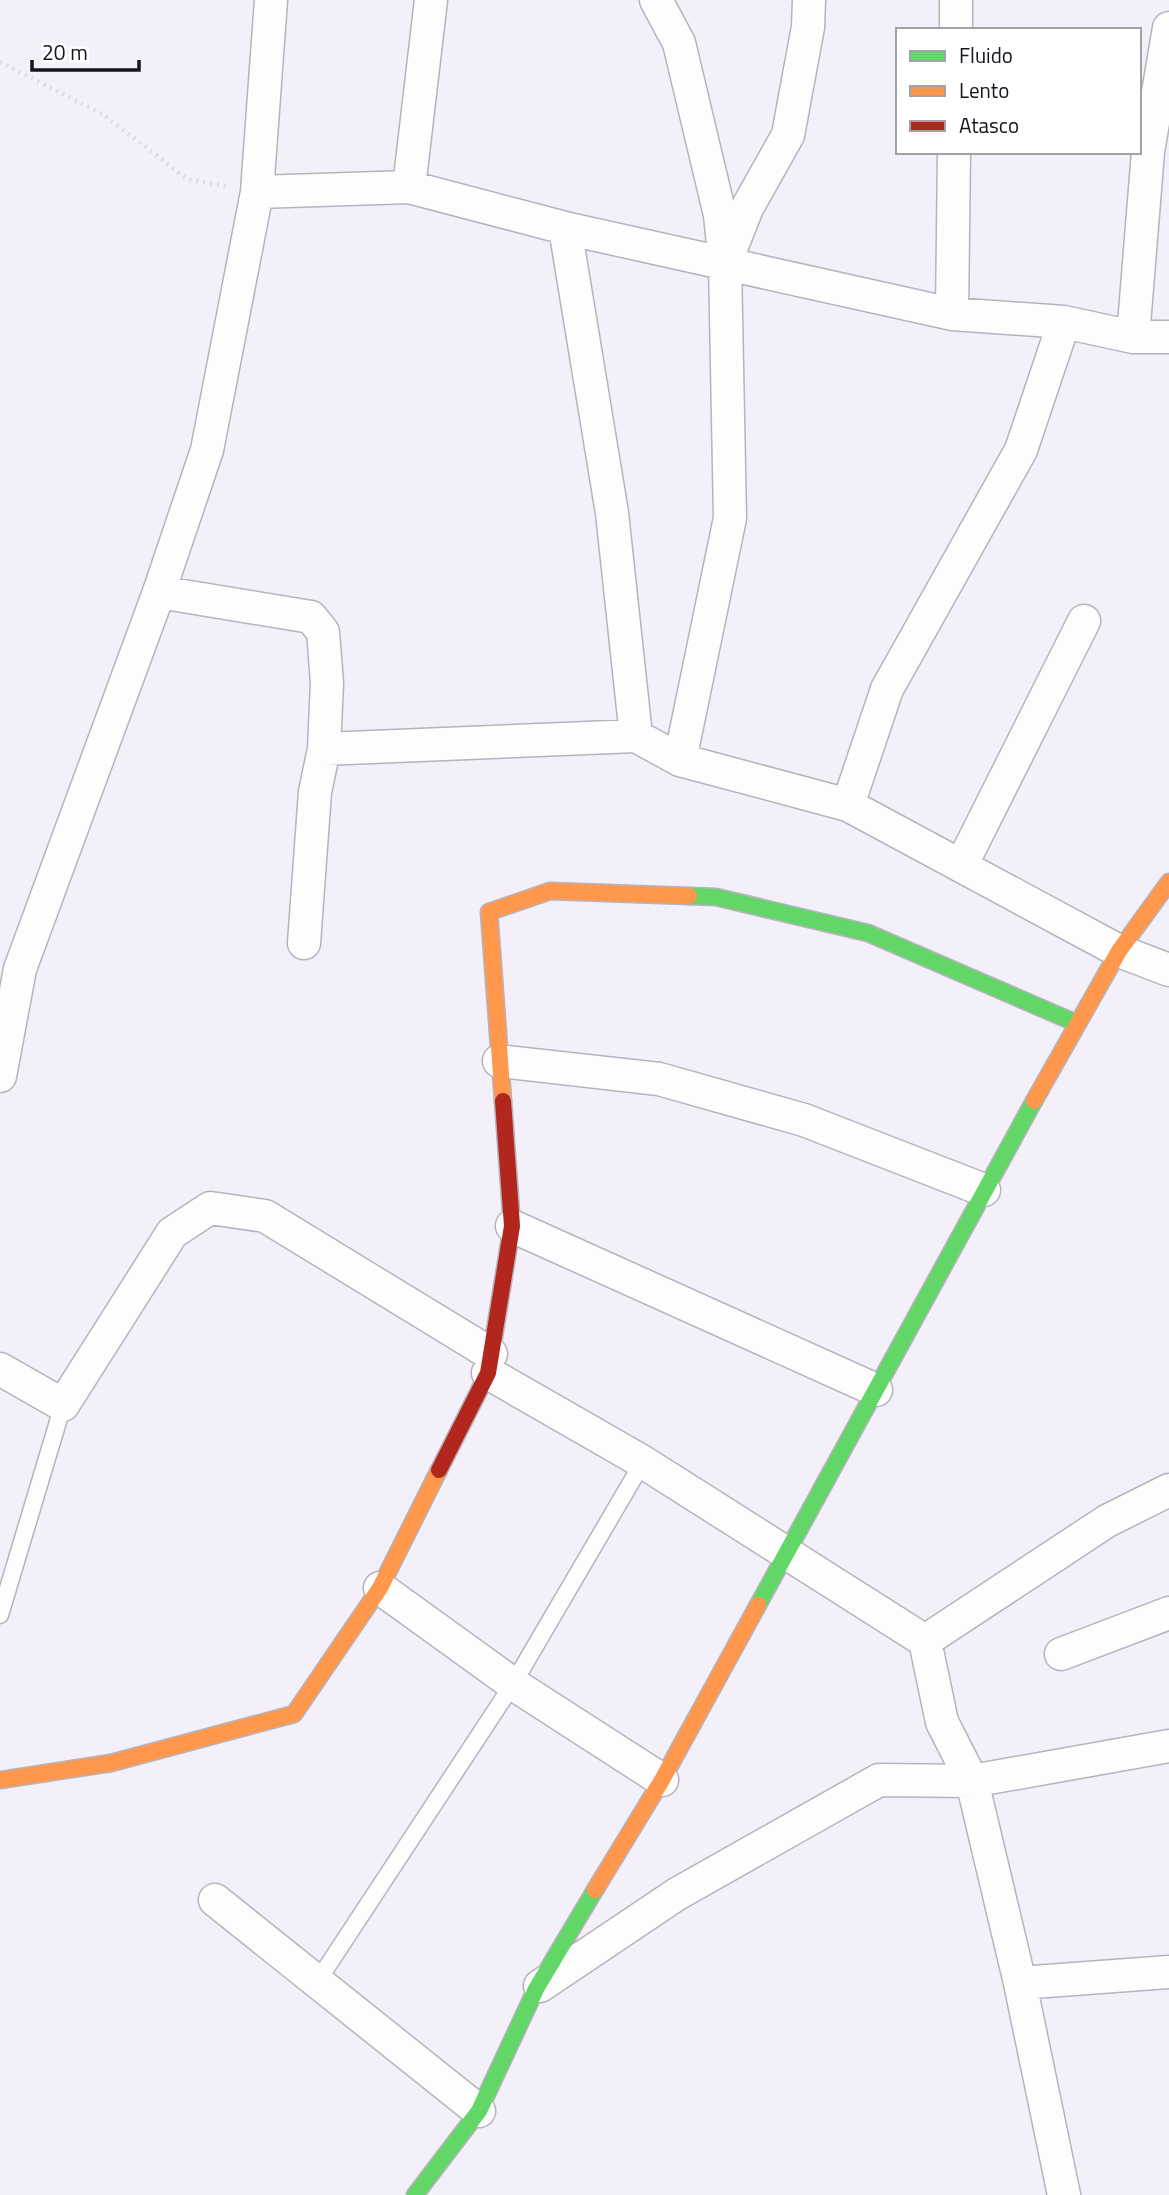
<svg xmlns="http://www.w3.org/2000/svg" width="1169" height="2195" viewBox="0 0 1169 2195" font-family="'Titillium Web',sans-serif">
<rect width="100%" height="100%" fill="#f3f0fa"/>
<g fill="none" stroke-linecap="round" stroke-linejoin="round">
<defs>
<path id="lane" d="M0,1615L63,1405
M317,1982L513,1684L643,1462"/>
<path id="street" d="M656,0L679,43L720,215L725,264L730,518L680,760
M956,30V0
M409,187L431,0
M257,192L409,187L565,228L952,314L1064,322L1133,337H1169
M565,228L612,513L636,736
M727,259L747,208L788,135L808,27L809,0
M952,314L954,152
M1133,337L1148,152L1169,28
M159,592L311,617L323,632L327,683L324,749L636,736L680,760L848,805L1119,951L1169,970
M848,805L887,689L1021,450L1064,322
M961,866L1084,621
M304,943L315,792L324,749
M499,1061L659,1079L804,1120L984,1190
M0,1076L20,969L159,592L207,450L257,192L271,0
M512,1226L876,1390
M0,1369L63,1405L172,1233L210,1208L265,1216L491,1354
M488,1373L643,1462L925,1641L1107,1521L1169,1490
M380,1588L513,1684L662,1780
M925,1641L942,1722L972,1781L1020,1983L1064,2195
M1061,1654L1169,1613
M215,1900L479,2111
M1020,1983L1169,1972
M540,1986L677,1894L879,1780L972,1781L1169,1746"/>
<path id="fast" d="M689,896L716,897L868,933L1076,1023
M758,1605L1034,1101
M415,2195L479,2111L536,1989L595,1890"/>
<path id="slow" d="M503,1101L489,912L550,891L689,896
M1034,1101L1119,951L1169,882
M0,1780L111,1763L294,1714L380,1588L439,1470
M595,1890L662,1780L758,1605"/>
<path id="jam" d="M439,1470L488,1373L512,1226L503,1101"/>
</defs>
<use href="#lane" stroke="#b5b3bc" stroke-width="19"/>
<use href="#street" stroke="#b5b3bc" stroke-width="35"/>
<use href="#fast" stroke="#b5b3bc" stroke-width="19"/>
<use href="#slow" stroke="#b5b3bc" stroke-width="19"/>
<use href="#jam" stroke="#b5b3bc" stroke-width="19"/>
<path stroke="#dbdbdd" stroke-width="4.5" stroke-dasharray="2 5" stroke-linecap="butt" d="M0,62L104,115L187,179L226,186"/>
<use href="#lane" stroke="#fdfdfe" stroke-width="16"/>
<use href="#street" stroke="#fdfdfe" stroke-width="32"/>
<use href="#fast" stroke="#63d668" stroke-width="16"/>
<use href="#slow" stroke="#ff974d" stroke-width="16"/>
<use href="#jam" stroke="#b3261e" stroke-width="16"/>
</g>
<rect x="896" y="28" width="245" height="126" fill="#ffffff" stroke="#a2a1a5" stroke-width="2"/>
<rect x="910" y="51" width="35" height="10" fill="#63d668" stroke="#a2a1a5" stroke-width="2"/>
<text x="959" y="63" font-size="21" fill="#16141d">Fluido</text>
<rect x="910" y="86" width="35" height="10" fill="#ff974d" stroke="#a2a1a5" stroke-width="2"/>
<text x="959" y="98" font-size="21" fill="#16141d">Lento</text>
<rect x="910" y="121" width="35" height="10" fill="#b3261e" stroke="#a2a1a5" stroke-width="2"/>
<text x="959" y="133" font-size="21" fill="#16141d">Atasco</text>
<path d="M32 60v10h107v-10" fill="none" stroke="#16141d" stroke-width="3.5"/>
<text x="42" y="60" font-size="21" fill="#16141d" stroke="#ffffff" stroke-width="5" paint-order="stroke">20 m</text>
</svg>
